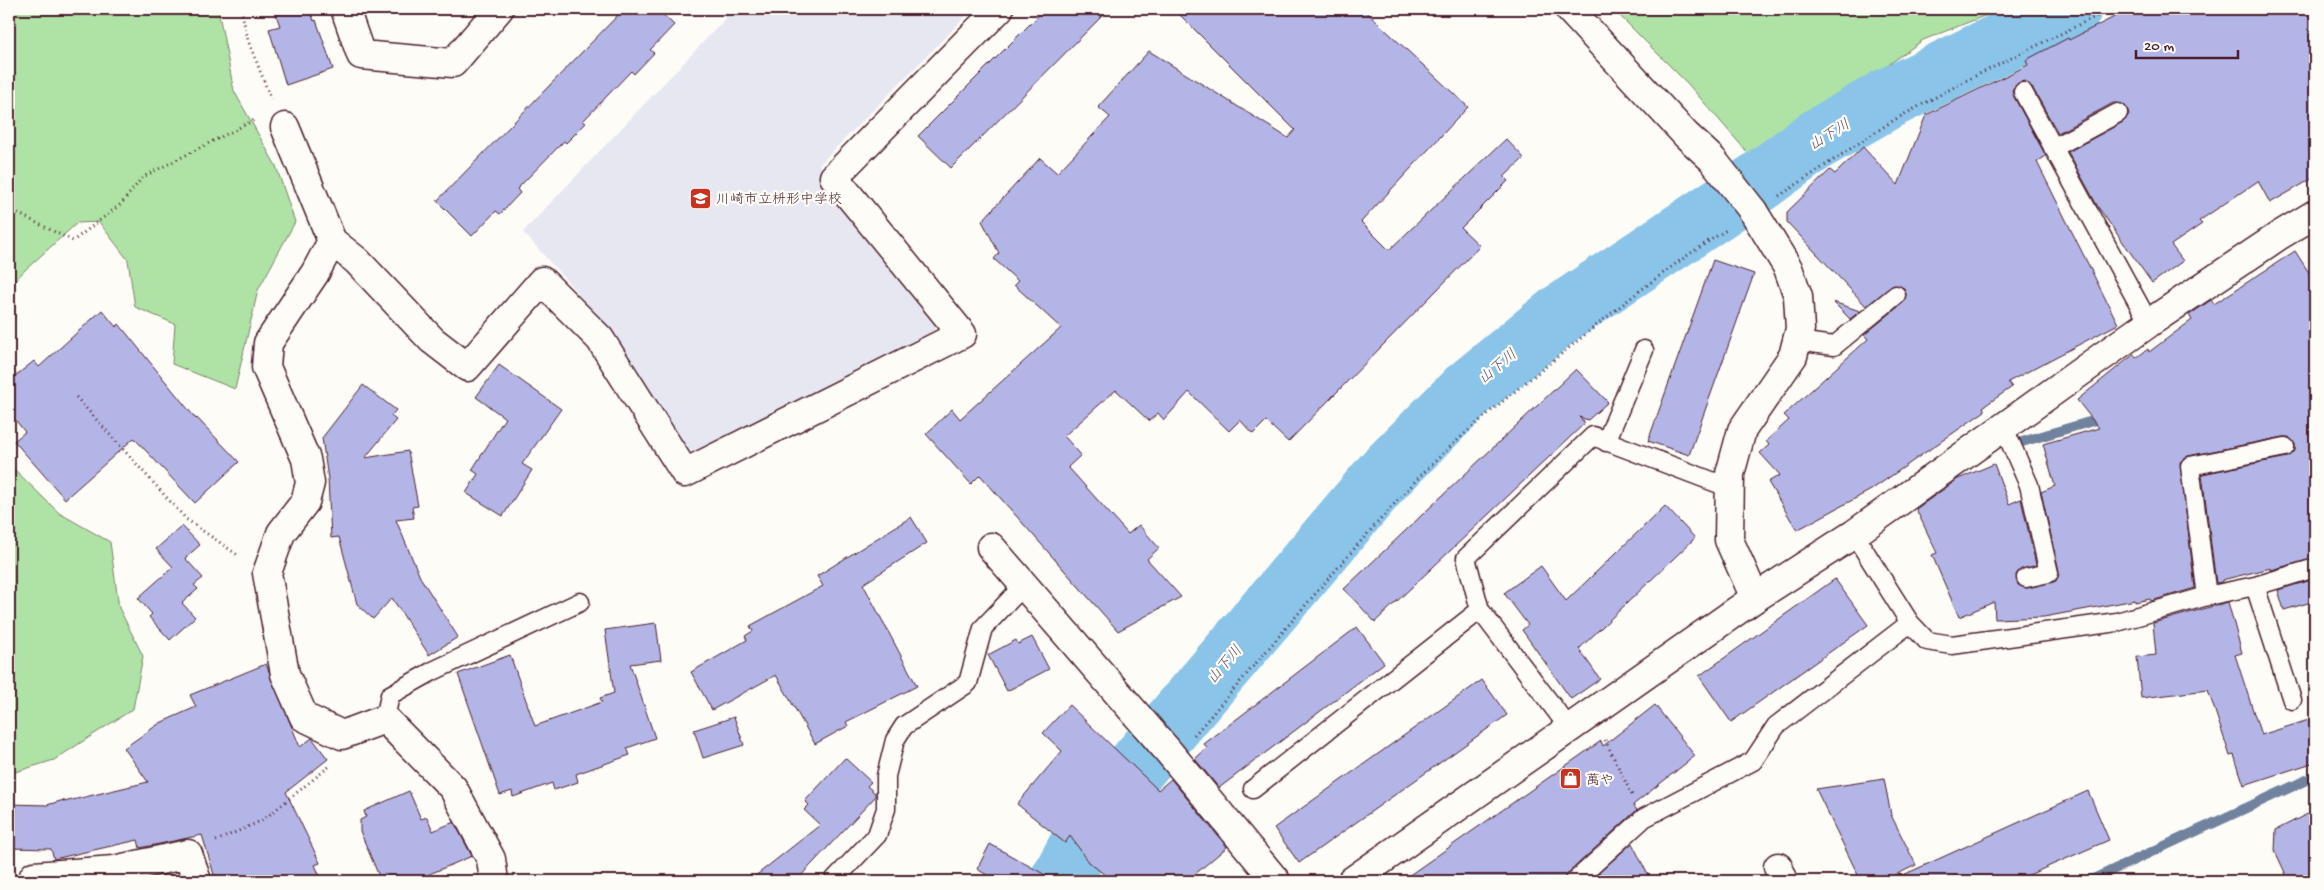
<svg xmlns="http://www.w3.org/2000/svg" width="2324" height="890" viewBox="0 0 2324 890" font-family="'Gochi Hand','Klee One',sans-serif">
<rect width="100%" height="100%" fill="#fdfcf7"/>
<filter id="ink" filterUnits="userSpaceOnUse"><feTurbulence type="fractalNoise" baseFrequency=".02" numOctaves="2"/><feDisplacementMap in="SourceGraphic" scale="10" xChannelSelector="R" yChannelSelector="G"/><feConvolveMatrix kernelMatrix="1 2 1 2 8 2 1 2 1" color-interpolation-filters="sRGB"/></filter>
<g filter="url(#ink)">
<path fill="#e7e7f2" d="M717,9H973L819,165L936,315L935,330L700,452L681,449L601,319L523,232L726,18Z"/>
<path fill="#aee3a5" stroke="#7c8168" d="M9,9H218L234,91L276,166L295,222L258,290L235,389L172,364L175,324L135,307L128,260L99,222L77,223L24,271L9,288Z
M1613,9H2002L1923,40L1754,160L1688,84Z
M9,464L59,513L110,542L119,608L143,656L133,709L54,760L9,774Z"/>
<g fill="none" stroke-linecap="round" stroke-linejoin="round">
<path stroke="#70829d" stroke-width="10" d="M2022,442L2106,417
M2089,881L2315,776"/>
<path stroke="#8ac4e9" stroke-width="61" d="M1060,881L1087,832L1126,779L1385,474L1468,390L1561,314L1760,181L1816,140L1887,99L2071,9"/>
</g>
<path fill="#b4b5e7" stroke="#4a1f2b" d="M274,9H310L314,21L316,20L333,69L286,85L269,29L280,26Z
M624,9H657L674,25L650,50L654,53L634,74L631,71L583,121L586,123L566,143L564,141L517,189L520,193L500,214L496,211L472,236L437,201Z
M1045,9H1109L951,168L918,136Z
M1174,9H1363L1468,107L1361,222L1389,250L1506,139L1524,158L1504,177L1508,181L1461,228L1480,246L1288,442L1266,421L1253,434L1240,420L1229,431L1189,392L1164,420L1158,413L1149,421L1116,390L1064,436L1081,455L1068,467L1128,534L1139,525L1159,548L1147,559L1181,597L1118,631L980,475L971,484L926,434L952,409L960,419L1061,328L1014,285L1018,281L994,259L999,253L982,221L1040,158L1057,173L1110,117L1098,107L1149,51L1288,138L1295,130Z
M2130,9H2315V177L2270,203L2258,181L2199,221L2202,224L2171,245L2183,261L2152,283L2098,207L2068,152L2123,122L2129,114L2127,108L2123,104L2113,103L2058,133L2032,87L2024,81L2018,83L2012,91L2014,97L2046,156L2037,162L2118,324L2008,382L2012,387L1983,407L1985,411L1871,490L1797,530L1768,482L1780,475L1760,453L1769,445L1766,441L1789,420L1784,415L1868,339L1864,335L1903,303L1906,294L1904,288L1894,285L1866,306L1787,222V212L1830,170L1835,174L1863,147L1898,185L1926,115L2028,65L2026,60L2068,38L2069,40Z
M2295,251L2315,282V558L2271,570V568L2222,580V582L2216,583L2202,474L2288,457L2295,451V444L2289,437H2283L2188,456L2180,462L2195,588L2151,601L2150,599L2135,602V600L2044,617L1995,619L1994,602L1959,617L1932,555L1937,553L1916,509L1958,479L1994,464L2009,504L2021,499L2036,565L2019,571L2016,575L2018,585L2028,588L2056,581L2059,571L2041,492L2055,486L2043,444L2099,428L2077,400L2134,354L2136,358L2148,349L2149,352L2192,320L2189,315L2211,300L2214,304Z
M1713,260L1754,274L1689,455L1648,441Z
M1833,302L1860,311L1850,319Z
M102,310L116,327L119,324L196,419L197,418L239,462L195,503L134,438L65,499L14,441L25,432L9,412V381L34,361L39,367Z
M499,365L561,409L522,464L532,470L503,516L466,493L478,474L472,470L505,418L476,397Z
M1576,369L1608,402L1588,420L1579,417L1585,423L1375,622L1344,589Z
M363,385L396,410L391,416L396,420L365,458L408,451L418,506L412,507L414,518L396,520L420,577L458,637L429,655L392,598L373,619L357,604L339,537L331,538L328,479L322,438Z
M1665,506L1695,538L1579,649L1600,679L1571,699L1522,630L1528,625L1504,593L1541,566L1566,601Z
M911,517L927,543L863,584L917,686L846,722L848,726L815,744L776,675L712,710L691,672L747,640L745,636L753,631L750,626L823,586L817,576Z
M182,526L200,545L185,558L203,578L194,585L198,589L182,603L195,617L170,640L149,617L152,614L138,598L173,567L156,549Z
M1835,579L1868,625L1731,722L1699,676Z
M2315,579V601L2284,610L2278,590Z
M2228,602L2242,653L2235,655L2261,735L2315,718V762L2244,785L2234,755L2230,756L2208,690L2141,698L2137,657L2156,655L2153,623Z
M656,623L661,660L630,664L655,738L627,748L630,755L576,774L578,782L554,790L552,783L513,797L512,791L500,795L458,674L510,655L535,726L602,702L600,698L614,693L605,630Z
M1357,627L1384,663L1219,788L1195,759L1207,748L1204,744Z
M1032,637L1049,669L1007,691L988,655L1016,640L1018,644Z
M266,664L300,747L312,738L328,759L286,792L320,863L315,865L322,881H216L202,835L140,848L138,840L54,859L51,849L9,848V804L47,805L64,800V802L148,782L124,748L160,723L196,707L190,695Z
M1482,680L1507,715L1299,863L1274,828Z
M1069,705L1158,790L1171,779L1227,847L1187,881H1112L1089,862L1070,836L1065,843L1017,804L1062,751L1043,733Z
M1655,705L1695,756L1633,805L1637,810L1568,873L1565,881H1401L1601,741L1603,746Z
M734,717L744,745L703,758L694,730Z
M845,758L871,782L867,786L875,793V797L796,881H749L820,825L804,810L809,805L805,801Z
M1884,779L1891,815L1916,865L1883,881H1861L1816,789Z
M409,791L421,819L427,817L433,831L454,822L472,856L413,881H381L360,831V820L366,817L364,811Z
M2088,791L2109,840L2015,881H1890Z
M2315,810V881H2289L2275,851L2276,830Z
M1632,843L1651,881H1590Z
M990,844L1056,881H997L977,869Z"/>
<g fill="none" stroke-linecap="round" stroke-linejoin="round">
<defs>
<path id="service" d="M2023,92L2149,323
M2053,148L2118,113
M1797,341L1834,346L1896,295
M2003,426L2029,485L2049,573L2026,578
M1606,442L1644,350
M1854,534L1910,623L1927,641L1952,645L2117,622L2207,596L2255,586L2315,568
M2255,586L2292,700
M2207,596L2190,466L2285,447
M385,719L390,695L433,671L580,602
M1569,728L1480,610L1466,558L1593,436L1730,488
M1253,789L1480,610
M833,881L877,835L886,809V776L895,740L904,726L968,683L983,628L1024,585
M1575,881L1644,818L1753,761L1776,726L1910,623"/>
<path id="minor" d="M345,9L361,55L453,63L499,9
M1569,9L1686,135L1712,159L1753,211
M285,127L332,241L315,273L268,343L266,367L306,459L310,483L305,502L281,533L267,573L285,674L304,717L342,735L385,719L453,788L491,859L494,881
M332,241L357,261L432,340L467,367L542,281L600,339L685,473L962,334L834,177L999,9
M991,547L1168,751L1276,881
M1778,867L1784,881
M34,876L114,870L188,854L197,881
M1352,881L1755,598L1854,534L2149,323L2280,235L2315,214"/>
<path id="tertiary" d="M1753,211L1788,268L1798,296L1800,329L1793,356L1742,430L1730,474L1729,540L1755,598"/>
</defs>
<use href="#service" stroke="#4a1f2b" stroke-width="21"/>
<use href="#minor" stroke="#4a1f2b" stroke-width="31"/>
<use href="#tertiary" stroke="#4a1f2b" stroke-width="31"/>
<path stroke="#4a1f2b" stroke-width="3" stroke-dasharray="1 4" stroke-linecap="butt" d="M241,9L248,40L271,99
M1779,196L1894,120L1967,80L2111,9
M9,209L73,241L121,204L143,177L254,120
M76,397L186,519L239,556
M1194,735C1266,653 1335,568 1409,488C1456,437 1512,394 1565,351C1618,308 1669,265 1728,229
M1605,740L1632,795
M216,841L263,820L331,765"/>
<use href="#service" stroke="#fdfcf7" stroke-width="18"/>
<use href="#minor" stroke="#fdfcf7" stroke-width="28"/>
<use href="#tertiary" stroke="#fdfcf7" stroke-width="28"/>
</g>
</g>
<defs>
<symbol id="school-square" viewBox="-11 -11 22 22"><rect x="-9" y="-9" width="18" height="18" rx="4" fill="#c8321e" stroke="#fdfcf7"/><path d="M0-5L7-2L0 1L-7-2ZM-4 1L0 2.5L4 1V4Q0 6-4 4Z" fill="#fff"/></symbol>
<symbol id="shop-square" viewBox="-11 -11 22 22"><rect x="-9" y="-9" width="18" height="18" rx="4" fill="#c8321e" stroke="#fdfcf7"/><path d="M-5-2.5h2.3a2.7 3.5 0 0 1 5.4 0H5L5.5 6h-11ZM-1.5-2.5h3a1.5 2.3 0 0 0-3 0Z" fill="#fff"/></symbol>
</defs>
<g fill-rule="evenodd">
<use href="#school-square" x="688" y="186" width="25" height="25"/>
<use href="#shop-square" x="1558" y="766" width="25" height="25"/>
</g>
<g text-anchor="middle" stroke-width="4.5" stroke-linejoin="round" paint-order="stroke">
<g font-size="14" fill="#4a1f2b" stroke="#fdfcf7" text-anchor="start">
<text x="716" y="203">川崎市立枡形中学校</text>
<text x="1586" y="784">萬や</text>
</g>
<g font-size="15" font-style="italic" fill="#5d5164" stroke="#fdfcf7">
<text transform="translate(1829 134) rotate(-32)" y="5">山下川</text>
<text transform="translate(1497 366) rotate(-40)" y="5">山下川</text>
<text transform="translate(1224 664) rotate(-50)" y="5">山下川</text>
</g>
</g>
<rect width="2324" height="890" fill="none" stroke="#fdfcf7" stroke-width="30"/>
<rect x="15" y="15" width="2294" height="860" fill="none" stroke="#4a1f2b" stroke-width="2" filter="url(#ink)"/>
<path d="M2136 50v8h102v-8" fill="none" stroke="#4a1f2b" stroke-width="2.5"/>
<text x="2144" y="50" font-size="15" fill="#4a1f2b" stroke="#fdfcf7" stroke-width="4" paint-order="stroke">20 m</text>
</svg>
